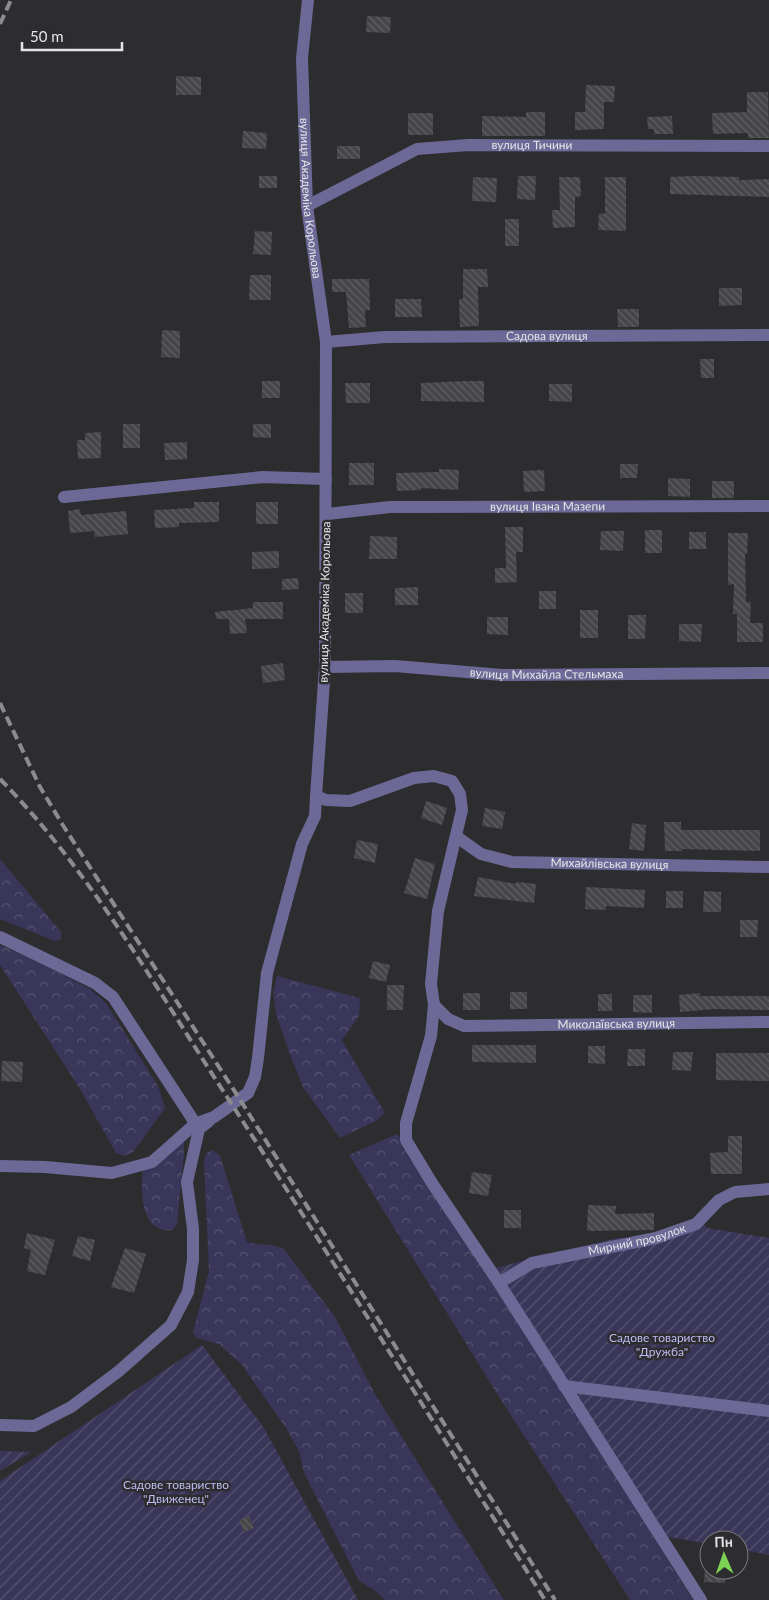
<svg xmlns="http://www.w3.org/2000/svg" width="769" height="1600" viewBox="0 0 769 1600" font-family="Lato,sans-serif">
<defs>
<pattern id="forest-crowns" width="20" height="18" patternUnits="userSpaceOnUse" patternTransform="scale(1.25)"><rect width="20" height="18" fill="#393659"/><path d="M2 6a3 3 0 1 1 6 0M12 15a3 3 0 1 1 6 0" fill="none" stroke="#565371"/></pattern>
<pattern id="garden-furrows" width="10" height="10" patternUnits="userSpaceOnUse" patternTransform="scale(1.25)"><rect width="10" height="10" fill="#393659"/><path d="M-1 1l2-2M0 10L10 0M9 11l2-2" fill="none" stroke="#565371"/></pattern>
<pattern id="building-back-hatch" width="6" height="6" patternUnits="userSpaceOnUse" patternTransform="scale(1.25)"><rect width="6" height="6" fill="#464649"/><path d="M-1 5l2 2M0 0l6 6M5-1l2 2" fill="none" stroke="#616163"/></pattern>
</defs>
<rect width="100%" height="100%" fill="#2d2d30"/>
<path fill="url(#forest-crowns)" d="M0,859L61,932V939L55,941L0,919Z
M0,945L35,960L90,989L106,1003L158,1086L165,1108L133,1152L124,1156L116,1153L80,1089L0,965Z
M277,976L360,998L359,1016L342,1040L385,1113L376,1121L340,1138L303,1087L289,1052L276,1014L273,994Z
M397,1134L558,1383L693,1600H630L496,1392L349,1155Z
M181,1139L184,1142V1153L177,1223L173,1230C141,1235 140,1192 143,1170Z
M213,1150L220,1156L247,1242C262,1247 269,1242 284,1249L335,1317L375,1394L504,1600H384C377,1589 368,1588 358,1579L304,1473L299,1451L286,1428L242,1365L219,1344L197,1338L193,1332L209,1271L204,1162L206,1153Z"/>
<path fill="url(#garden-furrows)" d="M703,1223L707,1228L769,1238V1555L739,1549V1540H709V1544L652,1534L486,1270L618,1238H654Z
M202,1345L264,1428L358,1600H0V1481Z
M0,1451L31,1452L0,1471Z"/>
<path fill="url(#building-back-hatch)" d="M367,16L391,17L390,33L366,32Z
M176,76L201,77V95H176Z
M586,85L615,86L614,102H604V129L575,130V112H585Z
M747,92H768L769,138H748V133L713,134L712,113L747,112Z
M526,112H545V136H482V116L526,117Z
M408,113H433V135H408Z
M672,116L673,134H654V129H648L647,117Z
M243,131L267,133L266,149L242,148Z
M337,146H360V159H337Z
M259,176H277V188H259Z
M518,176H536L535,200L517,199Z
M694,176L739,177V180L769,179V197L670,194V177Z
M473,177L497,178L496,202L472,201Z
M559,177H580L581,196L575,197V227L553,228L552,210H560Z
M605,177H626V231L598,230L599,213L605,214Z
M505,219H519V246H505Z
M255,231L272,232L271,255L253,254Z
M463,269H487L488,287H478L479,326L460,327L459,299H463Z
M250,275H271V300H249Z
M332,279H369L370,310H365L366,327L349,328L346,292H332Z
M719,288H742V305L719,306Z
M395,299H421L422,317H395Z
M617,309H639V327H618Z
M162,330L180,331V358L161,357Z
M700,359H714V378H701Z
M262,381H280V398H262Z
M466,381H484V402L421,401V383Z
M345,383H370V403H346Z
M549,384H572V402L549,401Z
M123,424H140V448H123Z
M253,424H271V438L253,437Z
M101,432V458L78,459L77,440H85V433Z
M187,442V459L165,460L164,443Z
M349,463H374V485H349Z
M620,464H638L637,478H620Z
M439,469L459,470L458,490L421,488V490L397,491L396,473L439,472Z
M544,470L545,491L524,492L523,471Z
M668,478L690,479V497L668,496Z
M712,481H734V498H712Z
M194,502H219V522L179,523V527L155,528L154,510L194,508Z
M256,502H278V524H256Z
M80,509L81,515L126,511L128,534L95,537L94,531L70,533L68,511Z
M505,527H523V552H516L517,582L495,583V568H506Z
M645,530H662V553H645Z
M601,531H624L623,551L600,550Z
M689,532H706V549H689Z
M728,533H748L747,554H745L746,602H751L750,623H763V642H737V614H733L734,584L728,585Z
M370,536L397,537V559H369Z
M279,551V568L252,569V552Z
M298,578L299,589L282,590V579Z
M418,587V605H395V588Z
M539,591H556V609H539Z
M345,593H363V613H345Z
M253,602H283V619H245L247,633L230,634L229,619H216L215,612L253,608Z
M580,610H598V638H580Z
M628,615H646L645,639H628Z
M487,617H508V635L487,634Z
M679,624H702L701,642L679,641Z
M283,663L285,680L263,683L261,666Z
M426,801L447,808L442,825L421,818Z
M485,808L505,812L502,829L482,826Z
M664,822H681V830H760V851L682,849V851H665Z
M632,823L646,825L644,851L629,849Z
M357,840L378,844L375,863L354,858Z
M415,858L435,864L427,899L404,893Z
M478,877L516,884V882L536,884L534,903L474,896Z
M586,887L645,890L644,908L606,906V910L585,909Z
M666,891H683V908H666Z
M704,891L721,892V912H703Z
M740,920H758L757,937H740Z
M373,961L390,965L386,982L369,978Z
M387,985H404L403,1010H387Z
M510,992H527V1009H510Z
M463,993H480V1010H463Z
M700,993V996H769V1010L714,1009L680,1012L679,995Z
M598,994H612V1011H598Z
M633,995H652V1013L633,1012Z
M472,1045H536V1063L472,1062Z
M588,1046H605V1064L588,1063Z
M628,1049H645V1066H627Z
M673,1052H693L691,1071L672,1070Z
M716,1053H769V1081L716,1080Z
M2,1061L23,1062L22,1082L1,1081Z
M728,1136H742V1174H711L710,1153L728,1152Z
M472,1172L492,1175L488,1196L469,1193Z
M588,1205L616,1206L615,1214L654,1213V1230L587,1231Z
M504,1210H521V1228H504Z
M27,1233L55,1240L45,1275L27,1271L31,1250L24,1248Z
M78,1236L95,1240L90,1261L72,1256Z
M125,1248L146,1254L134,1293L111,1287Z
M249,1516L254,1528L244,1532L239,1520Z
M705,1570H726L725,1583L704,1582Z"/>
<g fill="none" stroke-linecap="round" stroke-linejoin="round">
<g stroke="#6c6997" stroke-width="12">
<path id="s1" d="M308,0L302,58L307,206L326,342L325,667L316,796L326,800L350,801L414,778L434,776L452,781L460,794L462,810L438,911L431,984L434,1005L448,1019L464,1026L769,1022"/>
<path id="s2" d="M307,206L417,149L468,145L769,146"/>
<path id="s3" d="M326,342L385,337L769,335"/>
<path d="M64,497L263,477L326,479"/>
<path id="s4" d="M327,514L390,507L769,506"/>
<path id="s5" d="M325,667L395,666L502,675L769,673"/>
<path id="s6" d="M457,837L481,854L512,862L769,867"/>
<path d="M0,937L95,983L113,997L199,1129"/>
<path d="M434,1005L431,1036L406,1123V1140L432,1183L499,1283L701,1600"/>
<path d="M0,1166L45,1167L112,1173L152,1162L195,1124L214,1117L248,1093L255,1077L258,1058L267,973L302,844L315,816L316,796"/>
<path id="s7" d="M499,1283L532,1263L656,1238L696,1224L719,1200L735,1192L769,1189"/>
<path d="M564,1386L769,1411"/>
<path d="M0,1425L34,1426L71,1407L119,1371L171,1325L188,1292L193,1260V1229L187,1182L199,1129L209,1121"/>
</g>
<path stroke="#8c8c8f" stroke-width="4" stroke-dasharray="10 5" stroke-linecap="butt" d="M0,24L11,0
M0,703L40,787L64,827L239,1098L555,1600
M0,779C87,868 149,976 216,1080C328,1252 436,1427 545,1600"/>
</g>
<g text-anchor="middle" stroke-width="5" stroke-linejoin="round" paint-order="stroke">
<g font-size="12" fill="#e5e5e8" stroke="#2d2d30">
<text dy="4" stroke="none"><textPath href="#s2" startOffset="239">вулиця Тичини</textPath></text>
<text dy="4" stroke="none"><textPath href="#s1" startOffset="199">вулиця Академіка Корольова</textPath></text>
<text dy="4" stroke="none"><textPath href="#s3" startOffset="221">Садова вулиця</textPath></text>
<text dy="4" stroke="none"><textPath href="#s4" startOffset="221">вулиця Івана Мазепи</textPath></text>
<text transform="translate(325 602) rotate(-89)" y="4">вулиця Академіка Корольова</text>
<text dy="4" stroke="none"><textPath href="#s5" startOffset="222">вулиця Михайла Стельмаха</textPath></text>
<text dy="4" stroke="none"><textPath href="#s6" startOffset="159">Михайлівська вулиця</textPath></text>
<text dy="4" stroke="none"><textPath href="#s1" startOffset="1359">Миколаївська вулиця</textPath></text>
<text dy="4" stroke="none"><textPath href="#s7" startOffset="146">Мирний провулок</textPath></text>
</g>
<g font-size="12" fill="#bfbcf3" stroke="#2d2d30">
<text x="662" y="1342">Садове товариство<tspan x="662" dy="14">"Дружба"</tspan></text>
<text x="176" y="1489">Садове товариство<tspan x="176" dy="14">"Движенец"</tspan></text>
</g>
</g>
<g transform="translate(724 1555) rotate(358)"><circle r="24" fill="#2d2d30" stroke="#77777a"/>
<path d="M0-4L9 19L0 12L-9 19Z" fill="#7dd154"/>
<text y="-8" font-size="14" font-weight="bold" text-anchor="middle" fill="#e5e5e8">Пн</text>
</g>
<path d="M22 42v8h100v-8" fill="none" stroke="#e5e5e8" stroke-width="2.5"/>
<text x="30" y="42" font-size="15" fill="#e5e5e8" stroke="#2d2d30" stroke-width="4" paint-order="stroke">50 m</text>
</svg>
